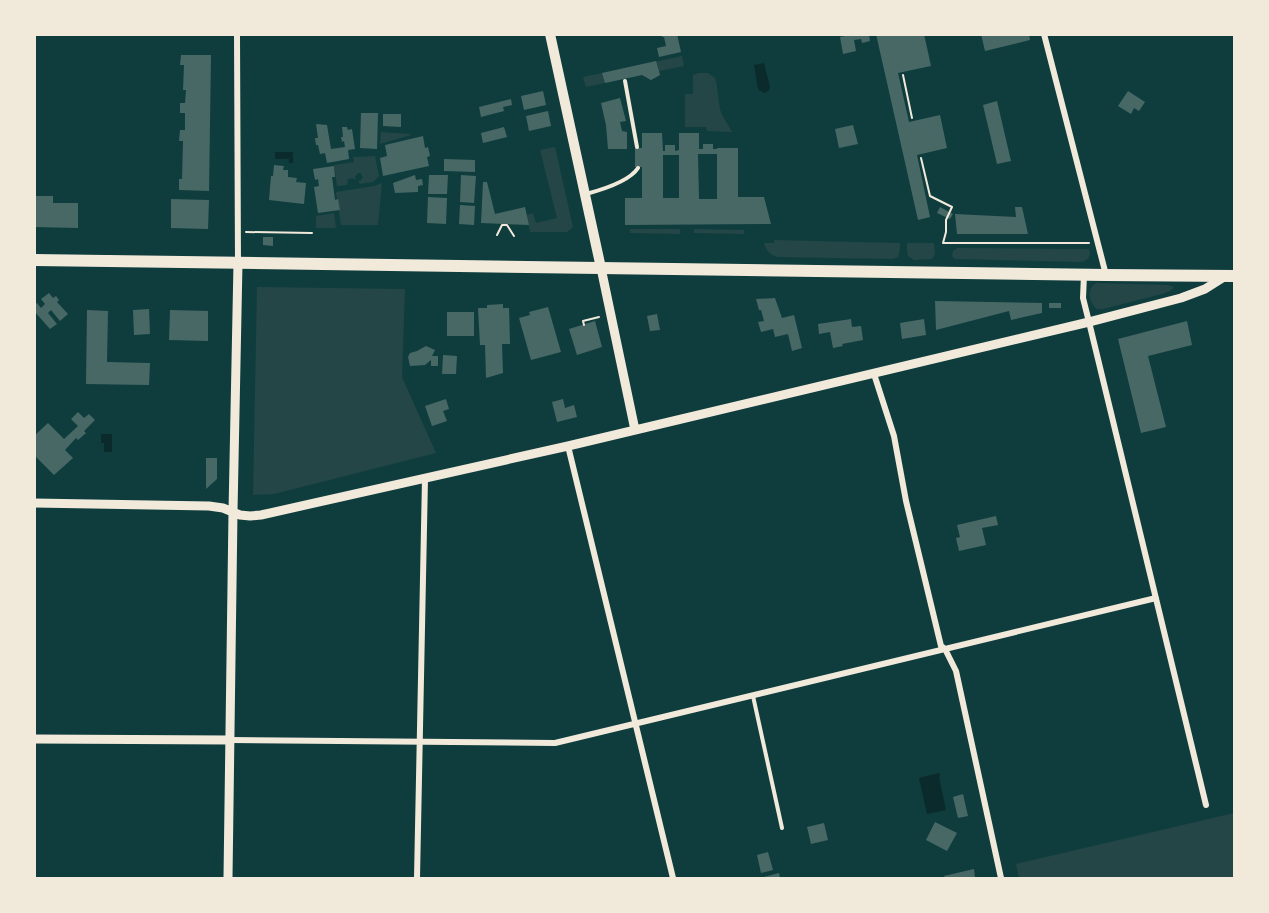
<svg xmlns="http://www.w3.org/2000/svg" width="1269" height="913" viewBox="0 0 1269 913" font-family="Helvetica,sans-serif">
<rect width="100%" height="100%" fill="#0f3d3e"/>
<path fill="#244646" d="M682,56L684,66L659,71L660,75L651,80L642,75L586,87L583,77Z
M699,73H708L715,78C718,88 718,98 720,109C722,117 728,124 732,132L707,131L706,127H685V94H693V75Z
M381,132L410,134L411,135L380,144Z
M555,147L573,227L567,232H530L527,215L533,213L536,223L557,218L540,150Z
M375,156L379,176L373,182L360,184L358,181H360L363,177L360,173H358L355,177L356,180L352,178L348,179L347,185L337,186L334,165L354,162L353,157Z
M382,183L378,225H341L336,192L374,186Z
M334,213L336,228H316V216Z
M630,229H680V234L630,233Z
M694,229L744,230V234L694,233Z
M774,240L900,243V249L898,257L893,259L777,257C769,254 766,250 764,243H774Z
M907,243H934L935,254L932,259L914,260L908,256L907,251Z
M957,248L1089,249L1090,254L1088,259L1082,262L955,259L952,256L953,251Z
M1096,283L1168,285L1174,287L1170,291L1162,294L1103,309H1097C1089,303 1086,289 1096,283Z
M257,287L405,289L402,377L436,453L274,494L253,495Z
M1234,813V878H1019L1016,864Z"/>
<path fill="#0a2a2b" d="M764,63L770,87L769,90L765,93L760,91L758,89L754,65Z
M275,152H293V163H289V159H275Z
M101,434H112V452H104V443H101Z
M939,773L940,776L939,777L946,810L927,814L919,778Z"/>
<path fill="#486865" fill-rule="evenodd" d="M661,34H677L681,52L659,57L657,48L666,46L664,37H662Z
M845,34H869L870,41L862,43L861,39L854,40L856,51L843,54L840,37L845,36Z
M876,34H924L931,66L898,73L909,122L940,115L947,148L917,155L930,217L918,220Z
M981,34H1029L1030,40L985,51Z
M181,55H211L209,191L179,190V179H182L183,141H179L180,130H185V113H180V103H185L186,90H183L184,65H180Z
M656,61L660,75L651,80L642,75L605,83L602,73Z
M543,91L546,105L524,110L521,96Z
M1128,91L1145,102L1139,111L1134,108L1131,114L1118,106Z
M620,98L626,121L620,122L622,131L627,132V149H608L606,125L601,103Z
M511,99L512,105L503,107L504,111L481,117L479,107Z
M997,101L1011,161L997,164L983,105Z
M548,111L551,126L529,131L526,116Z
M361,113H378L377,149L360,148Z
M383,114H401V127L383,126Z
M316,124L327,125L331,149L345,147L344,141L342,142L341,137H343L342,127H347L348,130L352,129L355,149L348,150L349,159L327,163L325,153L320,154L318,145H316L315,138H318Z
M853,125L858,144L839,148L835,129Z
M504,127L507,137L483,143L481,133Z
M642,133H662L663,151H665V145H675V151L679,150V133H699V149H703V144H713V149H717V148H738V197H764L771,224L625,225V198H642V167H635V148H642ZM698,154H717V199H699ZM663,155H679V198H663Z
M423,136L425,148L428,147L430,156L427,157L429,166L383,176L380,158L387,156L385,145Z
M444,159L475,160V172L444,171Z
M274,165L284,166L283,170H288V177L297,178L296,182L306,183L304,204L269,200L271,176H273Z
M334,166L335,177H332L335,200L338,199L340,210L318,213L314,187L319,186L318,179L315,180L313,169Z
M415,175L416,180L422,179L423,185L418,186V192L395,193L393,183Z
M429,175H448L447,194H428Z
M461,175L476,176L474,203L460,202Z
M483,182H487L495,214L525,207L529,225L481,223Z
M34,196H53V203H78V228L34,227Z
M428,197L447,198L446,224L427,223Z
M171,199L209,200L208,229L171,228Z
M460,205L475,206L474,225L459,224Z
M940,207L953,214L950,219L937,213Z
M1015,207H1022L1028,234H957L955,214L1016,217Z
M263,237H273V246L263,245Z
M49,293L53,298L56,296L59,300L57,302L68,314L60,321L51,310L48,313L57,324L50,329L34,311V305L37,303L41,308L45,304L41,299Z
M775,298L782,318L794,315L802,348L792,351L788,334L775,337L773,329L761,332L758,322L764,321L761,310H759L756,299Z
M935,301L1042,303V313L1011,320L1009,311L936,330Z
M1049,303H1061V308H1049Z
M503,304V308H509L510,344H502L503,373L486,378L485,345H480L478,308H487V305Z
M548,307L561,352L531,360L519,318L530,315L529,312Z
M149,309L150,334L134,335L133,310Z
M87,310L108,311L107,362L150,363L149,385L86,384Z
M170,310L208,311V341L169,340Z
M447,312H474V336H447Z
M657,314L660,330L650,331L647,316Z
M851,319L852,327L861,326L863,340L842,344L843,346L833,348L830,332L819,334L818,324Z
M924,319L926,335L902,339L900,323Z
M595,321L602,347L577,355L569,329Z
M1187,321L1192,345L1148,356L1166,427L1141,433L1118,339Z
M426,346L435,350L432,356H438V366H431V360L425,365L410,366L408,357L410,353L417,351Z
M443,355L457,356L456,374H442Z
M446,399L449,409L443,411L447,421L432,426L425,406Z
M563,399L565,408L574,405L577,417L557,422L552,402Z
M78,412L84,418L89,414L95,420L84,431L86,433L78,440L76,438L65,450L73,458L54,475L34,455V436L48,423L64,439L78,426L71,419Z
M206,458H217V479L206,489Z
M996,516L998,525L982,528L986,545L959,551L956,538L960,537L957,525Z
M963,794L968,816L958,818L953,797Z
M935,822L957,833L947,851L926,840Z
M824,823L828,840L811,844L807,827Z
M768,852L773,870L761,873L757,855Z
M974,869L975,878H945L944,876Z
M779,873L780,878H760Z"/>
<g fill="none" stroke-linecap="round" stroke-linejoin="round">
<path stroke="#f1e9da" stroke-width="2" d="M903,75L912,118
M921,158L930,196L952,207L946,220V232L943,243H1089
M246,232L312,233
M497,235L502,225H507L514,236
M584,325L583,321L599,317"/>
<path stroke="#f1e9da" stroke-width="4" d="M625,81L637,147
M586,194C601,190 629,182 638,168
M753,696L782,828"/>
<path stroke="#f1e9da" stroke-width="6" d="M237,34L238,263
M1044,34L1106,275
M1084,275L1083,298L1089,322L1206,805
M874,374L894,436L906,501L941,646L945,649L956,671L1001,878
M568,446L673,878
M230,740L555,743L1156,598
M417,878L425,478"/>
<path stroke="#f1e9da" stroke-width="9" d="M601,268L635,430
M34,503L209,506L223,508L240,515L250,516L261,515L568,446L1089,322L1181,298L1205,289L1224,277
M34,739L230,740
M228,878L233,512L238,263"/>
<path stroke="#f1e9da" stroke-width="10" d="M550,34L601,268"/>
<path stroke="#f1e9da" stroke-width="12" d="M34,260L1106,275L1234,276"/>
</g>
<rect width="1269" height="913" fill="none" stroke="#f1e9da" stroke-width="72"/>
</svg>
